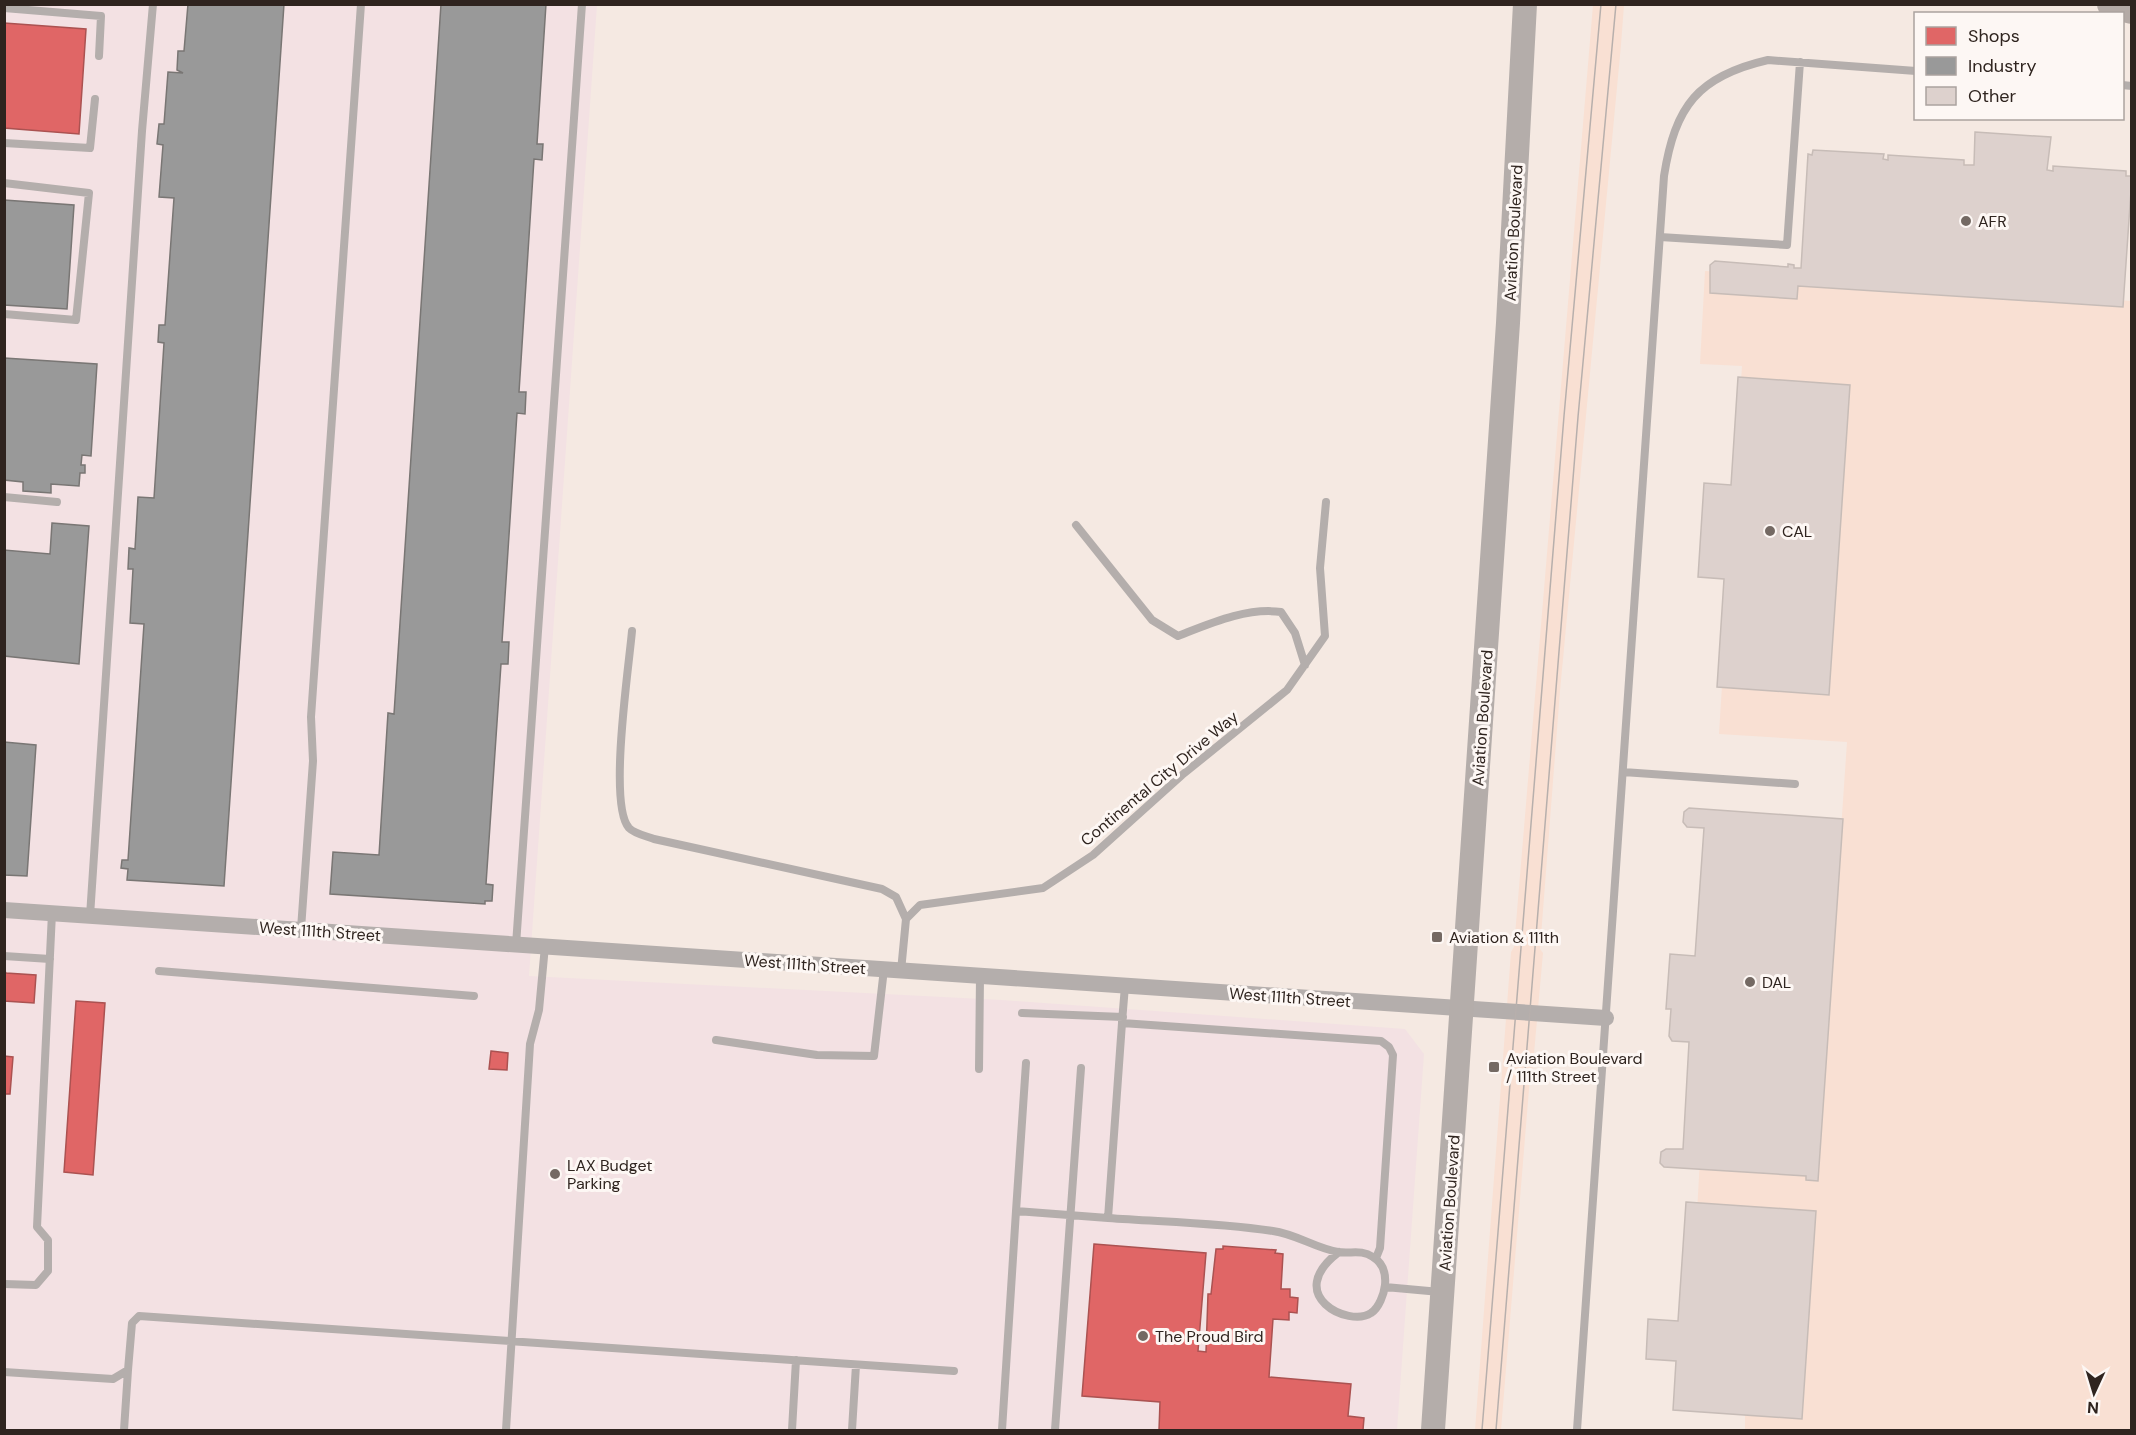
<svg xmlns="http://www.w3.org/2000/svg" width="2136" height="1435" viewBox="0 0 2136 1435" font-family="'DM Sans',sans-serif">
<rect width="100%" height="100%" fill="#f5e9e2"/>
<path fill="#f3e1e3" d="M5,5H597L529,976L1002,1000L1405,1029L1424,1054L1397,1430H5Z"/>
<path fill="#f9e0d3" d="M1593,5H1624L1621,45L1560,691L1540,949L1543,953L1532,1076L1530,1077L1501,1430H1475L1511,952L1514,947Z
M1705,271L2131,301V1430H1745V1411L1686,1406L1700,1159L1818,1167L1847,742L1719,734L1742,366L1700,364Z"/>
<path fill="#e06666" stroke="#ab5251" stroke-width="1.5" d="M4,23L86,29L79,134L4,128Z
M4,969L6,973L36,975L34,1003L4,1001Z
M76,1001L105,1003L93,1175L64,1172Z
M491,1051L508,1053L507,1070L489,1069Z
M4,1056L13,1057L10,1094H4Z
M1094,1244L1206,1253L1198,1351L1206,1352L1208,1294H1211L1216,1249H1223V1246L1276,1250L1275,1253L1283,1254L1281,1289H1290V1297L1298,1298L1297,1313L1289,1312V1320L1273,1319L1269,1377L1351,1384L1348,1416L1364,1418L1363,1430H1159L1160,1402L1082,1396Z"/>
<path fill="#999" stroke="#797674" stroke-width="1.5" d="M188,4H284L224,886L127,880L128,869L121,868L122,860H128L144,624L130,623L133,569H128L129,548L135,549L138,497L154,498L164,343L158,342L159,325H165L174,198L159,197L163,145L157,144L159,124H164L168,72L183,73L177,70L178,51H184Z
M441,4H546L537,144H543L542,160L534,159L519,392H526L525,414L517,413L502,642H509L508,664H501L486,884L493,885L492,901H485V904L330,894L333,852L379,855L388,713L394,714Z
M4,200L74,205L67,309L4,305Z
M4,358L97,364L91,456L82,455L81,465H85V473H80L79,486L51,484V493L23,491V482L4,480Z
M52,523L89,526L79,664L4,656V550L50,554Z
M4,742L36,745L27,876L4,875Z"/>
<path fill="#ddd1cd" stroke="#c7bcb7" stroke-width="1.5" d="M1975,132L2051,137L2047,170L2053,171V166L2126,171V176H2132L2123,307L1798,286L1797,299L1710,293V265L1715,261L1788,267V264L1794,265V268H1801L1808,154L1812,155L1813,150L1884,154L1883,159L1888,160V155L1964,160V165H1974Z
M1738,377L1850,385L1829,695L1717,687L1724,579L1698,577L1704,483L1731,485Z
M1689,808L1843,819L1818,1181L1806,1180V1176L1664,1167L1660,1163L1661,1152L1666,1149H1683L1689,1042L1672,1041L1669,1036L1671,1009H1666L1670,954L1695,956L1704,828L1687,827L1683,822L1684,812Z
M1686,1202L1816,1211L1802,1419L1673,1410L1676,1361L1646,1359L1648,1319L1678,1321Z"/>
<g fill="none" stroke-linecap="round" stroke-linejoin="round">
<path stroke="#b4aeac" stroke-width="8" d="M4,8L101,16L99,56
M2122,85L2132,86
M4,143L90,148L95,99
M4,183L89,193L76,320L4,314
M1660,237L1787,245L1800,62
M4,497L57,502
M1076,525L1152,620L1178,636C1209,624 1247,607 1281,612L1295,633L1305,665
M632,631C629,666 608,805 629,828C635,834 646,836 654,839L882,889L896,897L906,919
M1623,772L1795,784
M90,916L142,131L153,4
M301,929L313,761L311,717L361,4
M516,945L582,4
M4,956L50,959
M159,971L474,996
M901,971L906,919L920,905L1043,888L1093,855L1182,775L1287,690L1325,636L1320,568L1326,502
M1022,1013L1123,1017
M1122,1022L1125,986
M716,1040L817,1055L874,1056L884,969
M1026,1063L1016,1211L1108,1218
M979,1069L980,977
M1339,1252C1282,1295 1349,1328 1371,1313C1379,1308 1384,1294 1385,1285C1386,1274 1383,1263 1373,1257C1361,1249 1351,1254 1338,1252C1315,1248 1296,1234 1273,1231C1219,1223 1163,1222 1108,1218L1122,1023L1381,1041L1389,1047L1393,1055L1380,1248L1376,1258
M4,1284L36,1285L48,1271V1240L37,1227L52,913
M1385,1287L1440,1292
M4,1372L113,1379L128,1370L132,1323L139,1316L954,1371
M124,1430L128,1370
M506,1430L530,1044L539,1010L545,946
M792,1430L796,1360
M852,1430L856,1365
M1002,1430L1016,1211
M1055,1430L1081,1068
M1577,1430L1664,176C1675,106 1698,76 1768,60L1916,71"/>
<path stroke="#b4aeac" stroke-width="16" d="M4,910L1606,1018"/>
<path stroke="#b4adaa" stroke-width="24" d="M1433,1430L1508,323L1525,4"/>
<path stroke="#b4aaa6" stroke-width="30" d="M2112,4L2132,9"/>
<path stroke="#b7afac" stroke-width="1.5" d="M1482,1430L1564,416L1601,4
M1496,1430L1578,417L1616,4"/>
</g>
<g fill="#746963" stroke="#fdf7f4" stroke-width="2">
<circle cx="1966" cy="221" r="6"/>
<circle cx="1770" cy="531" r="6"/>
<rect x="1431" y="931" width="12" height="12" rx="3"/>
<circle cx="1750" cy="982" r="6"/>
<rect x="1488" y="1061" width="12" height="12" rx="3"/>
<circle cx="555" cy="1174" r="6"/>
<circle cx="1143" cy="1336" r="6"/>
</g>
<g text-anchor="middle" stroke-width="6" stroke-linejoin="round" paint-order="stroke">
<g font-size="16" fill="#2f241f" stroke="#fdf7f4" text-anchor="start">
<text x="1978" y="227">AFR</text>
<text x="1782" y="537">CAL</text>
<text x="1449" y="943">Aviation &amp; 111th</text>
<text x="1762" y="988">DAL</text>
<text x="1506" y="1064">Aviation Boulevard<tspan x="1506" dy="18">/ 111th Street</tspan></text>
<text x="567" y="1171">LAX Budget<tspan x="567" dy="18">Parking</tspan></text>
<text x="1155" y="1342">The Proud Bird</text>
</g>
<g font-size="16" fill="#2f241f" stroke="#fdf7f4">
<text transform="translate(1513 233) rotate(-87)" y="6">Aviation Boulevard</text>
<text transform="translate(1482 718) rotate(-86)" y="6">Aviation Boulevard</text>
<text transform="translate(1159 778) rotate(-40)" y="6">Continental City Drive Way</text>
<text transform="translate(320 931) rotate(4)" y="6">West 111th Street</text>
<text transform="translate(805 964) rotate(4)" y="6">West 111th Street</text>
<text transform="translate(1290 997) rotate(4)" y="6">West 111th Street</text>
<text transform="translate(1449 1203) rotate(-86)" y="6">Aviation Boulevard</text>
</g>
</g>
<rect width="2136" height="1435" fill="none" stroke="#2f241f" stroke-width="12"/>
<rect x="1914" y="12" width="210" height="108" fill="#fdf7f4" stroke="#aba39f" stroke-width="1.5"/>
<rect x="1926" y="27" width="30" height="18" fill="#e06666" stroke="#aba39f" stroke-width="1.5"/>
<text x="1968" y="42" font-size="18" fill="#2f241f">Shops</text>
<rect x="1926" y="57" width="30" height="18" fill="#999999" stroke="#aba39f" stroke-width="1.5"/>
<text x="1968" y="72" font-size="18" fill="#2f241f">Industry</text>
<rect x="1926" y="87" width="30" height="18" fill="#ddd1cd" stroke="#aba39f" stroke-width="1.5"/>
<text x="1968" y="102" font-size="18" fill="#2f241f">Other</text>
<g transform="translate(2094 1393) rotate(184)" stroke="#fdf7f4" stroke-width="4.5" paint-order="stroke">
<path d="M0-4.5L10 22L0 15L-10 22Z" fill="#2f241f"/>
<text y="-9" font-size="16" font-weight="bold" text-anchor="middle" fill="#2f241f">N</text>
</g>
</svg>
